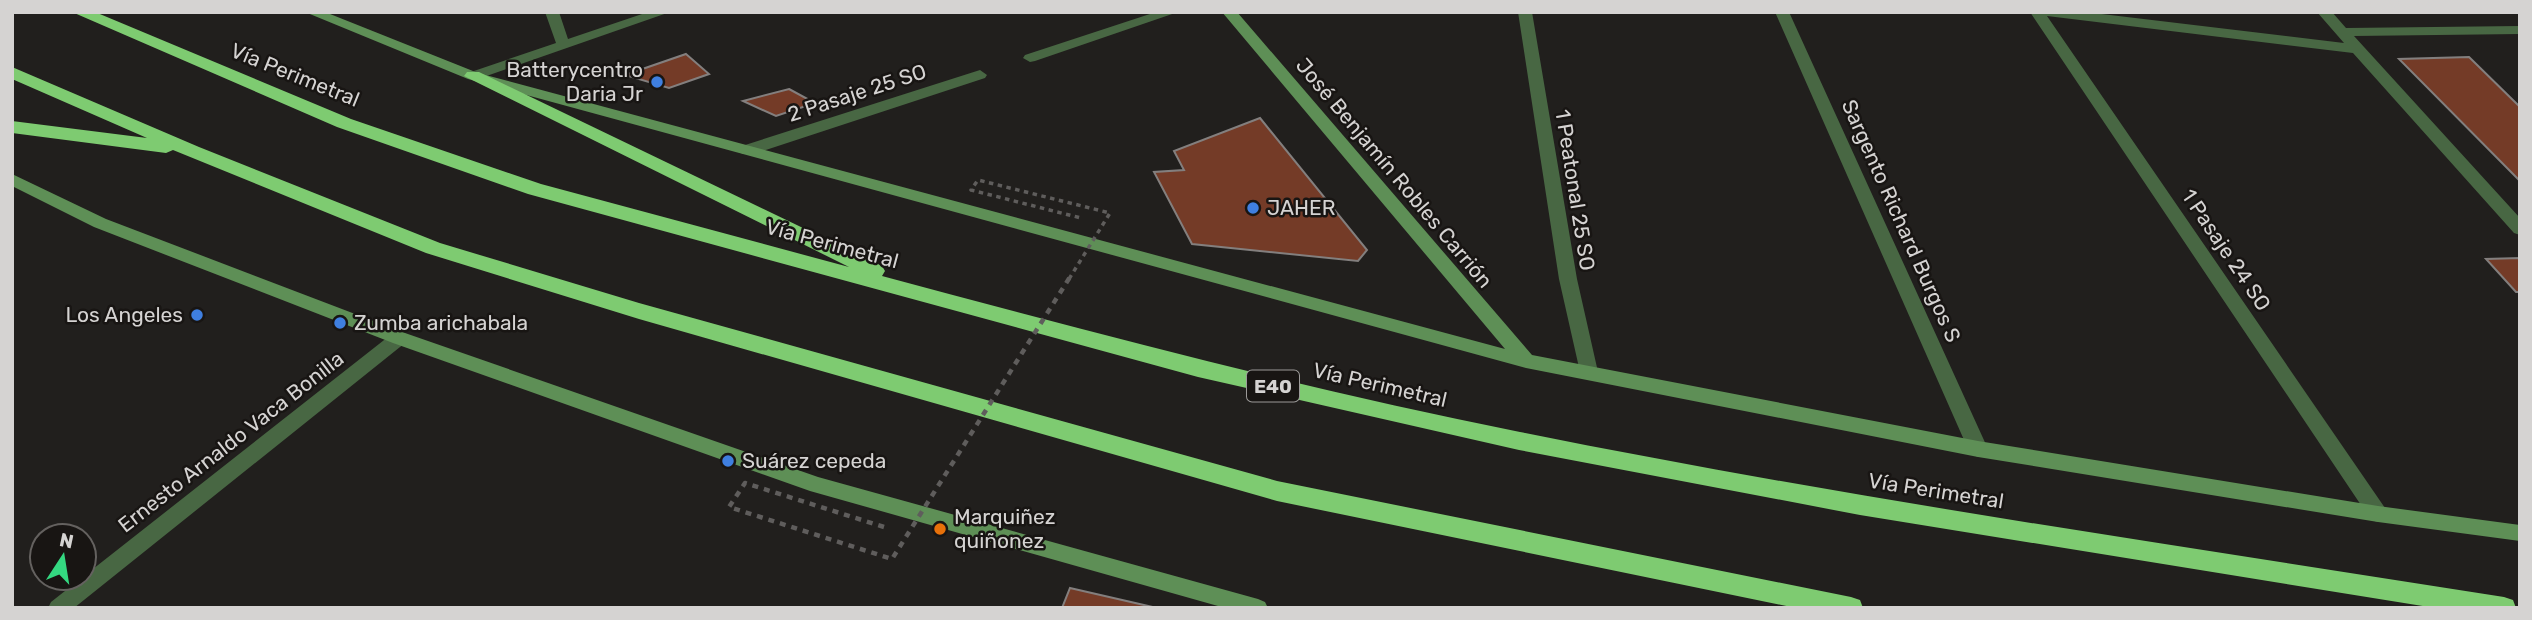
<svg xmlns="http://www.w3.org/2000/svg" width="2532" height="620" viewBox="0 0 2532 620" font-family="Rubik,sans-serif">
<rect width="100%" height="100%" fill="#211f1d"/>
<path fill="#743b27" stroke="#837f7e" stroke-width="2" d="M686,54L709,74L669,88L625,75Z
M2469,57L2520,107V181L2399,59Z
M789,89L815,103L776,116L743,101Z
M1260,118L1367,250L1358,261L1192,244L1154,172L1184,170L1174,151Z
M2520,258V292H2516L2486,259Z
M1070,588L1157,608H1062Z"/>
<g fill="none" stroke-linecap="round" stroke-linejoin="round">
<path fill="#486743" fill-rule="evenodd" d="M545,12H559L568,39L648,12H670L478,79H468V73L556,43Z
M1156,12H1178L1035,61L1030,62L1023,58L1025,55Z
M1518,12H1532L1577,279L1598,372L1595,377H1583L1580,372L1559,279Z
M1775,12H1789L1988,449L1985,454L1978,457L1971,454L1968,449Z
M2030,12H2085L2344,43L2317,12H2332L2346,28L2520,26V34L2354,36L2520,218V235L2514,233L2353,53L2047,16L2385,508L2388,514L2385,520L2378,522L2371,520Z
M980,70L987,75L985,78L754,154H742L740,150L742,146Z
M399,331L405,333L408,338L405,343L74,608H48L51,602L393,333Z"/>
<path fill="#5e8f56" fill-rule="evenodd" d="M305,12H325L478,73L1505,349L1222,12H1237L1532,355L1978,441L2378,506L2520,525V541L2378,522L1978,457L1526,368L468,79Z
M12,174L106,219L405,333L818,477L1258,599L1265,602L1268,608H1225L810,491L393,343L94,227L12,186Z"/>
<path fill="#7ecb71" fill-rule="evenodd" d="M72,12H95L351,119L541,184L849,267L464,76L467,72H479L882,266L885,271L882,276C1094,333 1305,389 1520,432C1846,498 2176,545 2504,597L2513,600L2516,608H2435L1860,515L1519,450L1198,377L528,194L337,127Z
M12,67L199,147L440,243L639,303L1277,481L1851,597L1860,600L1863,608H1796L1277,501L639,319L426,253L173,150L166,153L12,133V121L147,138L12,79Z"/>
<path stroke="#5f5d5c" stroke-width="3.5" stroke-dasharray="4.5 4.5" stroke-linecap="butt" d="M1069,279L1110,213L978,180L971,190L1081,218"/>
<path stroke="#5f5d5c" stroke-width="4.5" stroke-dasharray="6 6" stroke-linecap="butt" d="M884,527L745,483L729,507L892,559L1070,277"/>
</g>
<g fill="#3f7fe0" stroke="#181513" stroke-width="2.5">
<circle cx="657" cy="82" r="7"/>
<circle cx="1253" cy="208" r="7"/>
<circle cx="197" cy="315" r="7"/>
<circle cx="340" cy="323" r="7"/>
<circle cx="728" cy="461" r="7"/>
</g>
<circle fill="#e8710a" stroke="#181513" stroke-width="2.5" cx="940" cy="529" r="7"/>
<g text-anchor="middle" stroke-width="5" stroke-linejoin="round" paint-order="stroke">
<rect fill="#181513" stroke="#9c9a99" stroke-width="2" x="1247" y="370.5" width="52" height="31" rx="5"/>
<g font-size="19" font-weight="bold" fill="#d5d3d2">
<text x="1273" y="393">E40</text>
</g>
<g font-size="21" fill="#d5d3d2" stroke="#181513" text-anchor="start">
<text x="643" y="77" text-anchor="end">Batterycentro<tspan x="643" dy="24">Daria Jr</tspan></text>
<text x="1267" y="215">JAHER</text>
<text x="183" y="322" text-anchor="end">Los Angeles</text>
<text x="354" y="330">Zumba arichabala</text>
<text x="742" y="468">Suárez cepeda</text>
<text x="954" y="524">Marquiñez<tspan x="954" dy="24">quiñonez</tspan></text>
</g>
<g font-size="21" fill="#d5d3d2" stroke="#181513">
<text transform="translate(295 75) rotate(22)" y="7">Vía Perimetral</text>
<text transform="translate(857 93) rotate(-18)" y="7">2 Pasaje 25 SO</text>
<text transform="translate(1394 173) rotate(50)" y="7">José Benjamín Robles Carrión</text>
<text transform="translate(1575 190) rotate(81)" y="7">1 Peatonal 25 SO</text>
<text transform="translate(1901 221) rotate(66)" y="7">Sargento Richard Burgos S</text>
<text transform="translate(832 244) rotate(15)" y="7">Vía Perimetral</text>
<text transform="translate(2226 250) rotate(56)" y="7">1 Pasaje 24 SO</text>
<text transform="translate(1380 385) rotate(13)" y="7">Vía Perimetral</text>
<text transform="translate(231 442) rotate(-38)" y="7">Ernesto Arnaldo Vaca Bonilla</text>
<text transform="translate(1936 491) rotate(9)" y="7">Vía Perimetral</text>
</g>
</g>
<rect width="2532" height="620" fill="none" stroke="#d5d3d2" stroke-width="28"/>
<g transform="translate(63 557) rotate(12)"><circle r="33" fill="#181513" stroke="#64615f" stroke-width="2"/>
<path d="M0-5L12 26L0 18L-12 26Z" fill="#34d881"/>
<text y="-10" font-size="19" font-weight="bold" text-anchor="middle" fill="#d5d3d2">N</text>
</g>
</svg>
